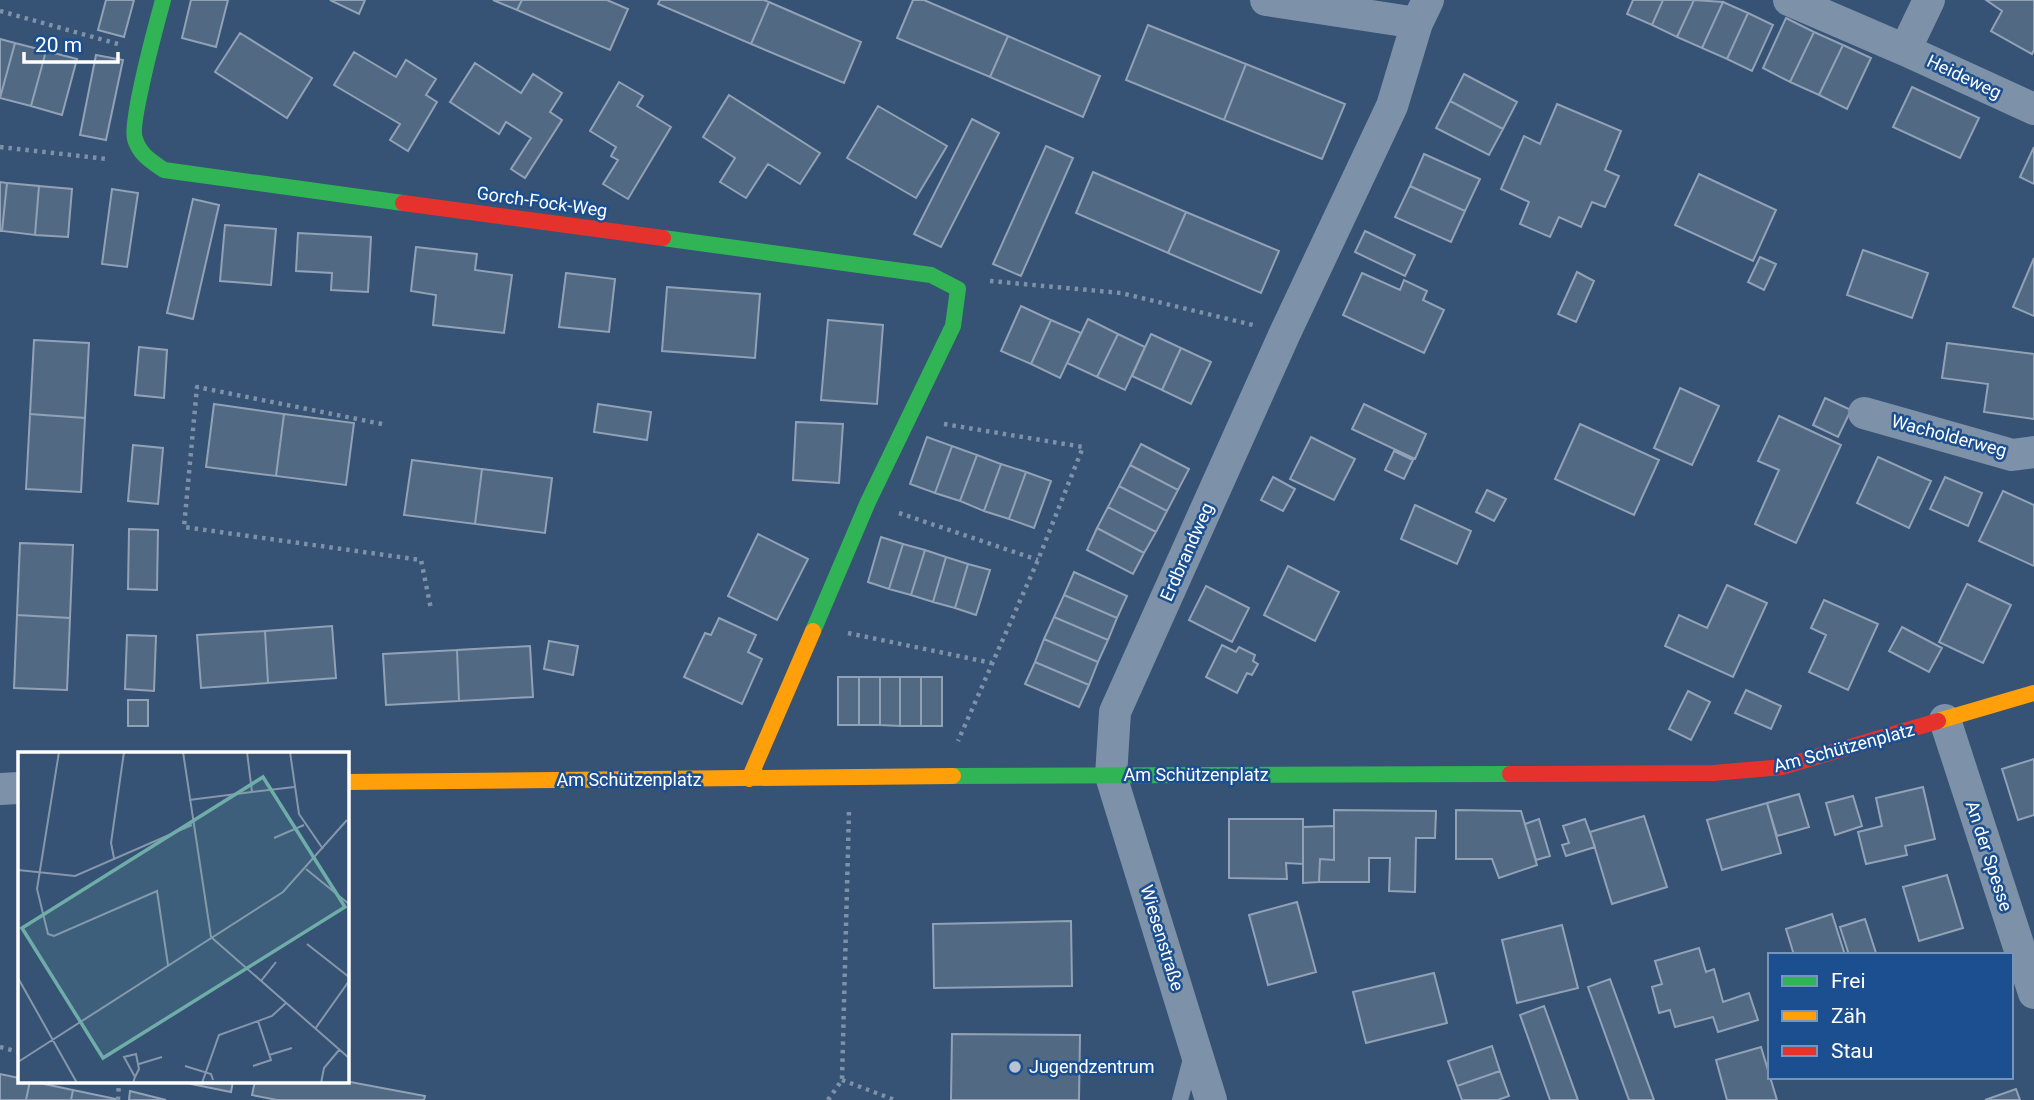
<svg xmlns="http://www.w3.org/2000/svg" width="2034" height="1100" viewBox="0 0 2034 1100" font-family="Roboto,sans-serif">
<rect width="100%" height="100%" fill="#365274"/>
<path fill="#526984" stroke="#92a2b6" stroke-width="2" d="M106,0H134L124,37L98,30Z
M191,0H228L216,47L182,38Z
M330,0H365L359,14Z
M493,0H522L517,10Z
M522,0H607L628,9L610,50L517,10Z
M660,0H764L769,2L751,44L658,4Z
M913,0H924L1008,36L990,77L897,38Z
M1633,0H1663L1652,25L1627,14Z
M1663,0H1694L1677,37L1652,25Z
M1694,0L1723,2L1702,48L1677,37Z
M1986,0H2034V50L2032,54L1991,31L2002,11Z
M769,2L861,42L844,83L751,44Z
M1723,2L1748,13L1727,59L1702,48Z
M1748,13L1773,25L1752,71L1727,59Z
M1786,18L1814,32L1790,82L1763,68Z
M1148,25L1246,64L1224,120L1126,80Z
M1814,32L1843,45L1819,95L1790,82Z
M240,33L312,78L287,118L215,72Z
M1008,36L1100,76L1083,117L990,77Z
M0,39L15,43L0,98Z
M15,43L46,51L31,106L0,98Z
M1843,45L1871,58L1847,109L1819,95Z
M46,51L77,59L62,115L31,106Z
M354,52L396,77L406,60L436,79L426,95L437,102L408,151L390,140L400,124L334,85Z
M96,55L123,60L106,140L80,135Z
M475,63L521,93L533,74L562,93L550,112L562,120L525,178L511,169L531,138L506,122L499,134L450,102Z
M1246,64L1345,104L1322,159L1224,120Z
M1464,74L1517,102L1503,129L1450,101Z
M619,82L643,96L637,106L671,127L628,199L603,184L618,160L611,156L616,147L590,131Z
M1912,87L1979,118L1960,158L1893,127Z
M729,95L820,153L800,184L768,164L746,198L720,182L735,158L703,137Z
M1450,101L1503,129L1489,155L1436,128Z
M1557,104L1621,131L1605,170L1619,176L1605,207L1592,202L1581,227L1559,217L1550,237L1520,224L1529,202L1501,189L1524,136L1540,144Z
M878,106L947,146L916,198L847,158Z
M972,119L999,133L941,247L914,234Z
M1046,146L1073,158L1021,276L993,264Z
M2034,147V184L2020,177Z
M1424,154L1480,179L1465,211L1410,186Z
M1093,172L1186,212L1168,253L1076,213Z
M1699,174L1776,210L1753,261L1675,225Z
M0,182L7,183L2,231H0Z
M7,183L39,186L35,235L2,231Z
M39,186L72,189L68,237L35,235Z
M1410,186L1465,211L1451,242L1395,217Z
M112,189L138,193L127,267L102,264Z
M193,199L219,205L193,319L167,313Z
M1186,212L1279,251L1261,293L1168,253Z
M225,225L276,229L271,285L220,281Z
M1365,231L1415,255L1405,276L1355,252Z
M298,233L371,237L368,292L331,290L332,273L296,271Z
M416,247L477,254L475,270L512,275L504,333L433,325L436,295L411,291Z
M1863,250L1928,273L1912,318L1847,295Z
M1760,257L1776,264L1764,290L1748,282Z
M2034,258V316L2013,307Z
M1577,272L1594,281L1576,322L1558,314Z
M566,273L615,279L609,332L559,327Z
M1362,273L1400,290L1404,280L1427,291L1423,300L1444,310L1424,353L1343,315Z
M667,287L760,294L755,358L662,351Z
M1021,306L1051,320L1031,364L1001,351Z
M1088,319L1118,334L1097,377L1067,363Z
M828,320L883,325L877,404L821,400Z
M1051,320L1081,333L1060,378L1031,364Z
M1118,334L1145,347L1125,390L1097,377Z
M1151,334L1181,348L1162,390L1132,376Z
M34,340L89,343L85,418L30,414Z
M1947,343L2034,354V419L1984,412L1988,384L1942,378Z
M139,347L167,350L164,398L135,395Z
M1181,348L1211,362L1191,404L1162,390Z
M1680,388L1719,406L1692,465L1654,448Z
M1825,398L1851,410L1838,437L1813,425Z
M214,404L284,414L276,476L206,467Z
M598,404L651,412L647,440L594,432Z
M1364,404L1426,434L1415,459L1352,429Z
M30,414L85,418L81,492L26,489Z
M284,414L354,423L346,485L276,476Z
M1779,416L1841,445L1796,543L1755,524L1779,470L1758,461Z
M796,422L843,424L839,483L793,480Z
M1580,424L1659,460L1634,515L1555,479Z
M927,437L952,446L935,493L910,484Z
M1311,437L1355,459L1334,500L1290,479Z
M1141,444L1189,469L1178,490L1130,465Z
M133,445L163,448L158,504L128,501Z
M952,446L977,455L960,501L935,493Z
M1394,451L1413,460L1404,479L1385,470Z
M977,455L1001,464L984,511L960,501Z
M1878,457L1931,481L1909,528L1857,503Z
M412,460L482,469L475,524L404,515Z
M1001,464L1026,472L1009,519L984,511Z
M1130,465L1178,490L1167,511L1119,486Z
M482,469L552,478L545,533L475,524Z
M1026,472L1051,481L1034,528L1009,519Z
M1273,477L1295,489L1283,511L1261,500Z
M1945,477L1982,493L1968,526L1930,509Z
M1119,486L1167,511L1156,532L1108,507Z
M1487,490L1506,499L1494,521L1476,512Z
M2003,491L2034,505V566L1979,541Z
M1415,505L1471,531L1457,564L1401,539Z
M1108,507L1156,532L1144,553L1097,528Z
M1097,528L1144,553L1133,574L1087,550Z
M129,529L158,530L157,590L128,589Z
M758,534L808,559L777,620L728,596Z
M881,537L903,544L889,589L868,582Z
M20,543L73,545L70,618L17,615Z
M903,544L925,550L911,595L889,589Z
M925,550L946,557L933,602L911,595Z
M946,557L968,564L955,608L933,602Z
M968,564L990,570L976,615L955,608Z
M1288,566L1339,592L1315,641L1264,615Z
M1074,572L1127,596L1117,618L1064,595Z
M1967,584L2011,605L1983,663L1939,642Z
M1727,585L1767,603L1733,677L1665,646L1679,615L1707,628Z
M1206,586L1249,608L1232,642L1189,620Z
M1064,595L1117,618L1108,640L1054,617Z
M1824,600L1878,624L1848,690L1809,672L1826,635L1811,628Z
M17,615L70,618L67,690L14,688Z
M1054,617L1108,640L1098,662L1044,639Z
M719,618L756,635L748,652L762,659L742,704L684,677L705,633L711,635Z
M332,626L336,678L268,683L265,631Z
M1902,627L1942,648L1929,672L1889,651Z
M265,631L268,683L201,688L197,635Z
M127,635L156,636L154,691L125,689Z
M1044,639L1098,662L1089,685L1035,662Z
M549,641L578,646L573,675L544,669Z
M1222,645L1236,652L1239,647L1255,655L1253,661L1258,664L1252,675L1247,673L1237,693L1206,677Z
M530,646L533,697L459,701L457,650Z
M457,650L459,701L386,705L383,654Z
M1035,662L1089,685L1079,707L1025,684Z
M838,677H859V725H838Z
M859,677H880V725H859Z
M880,677H900V726L880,725Z
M900,677H921V726H900Z
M921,677H942V726H921Z
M1746,690L1781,706L1771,729L1735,713Z
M1688,691L1710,702L1691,740L1669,729Z
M128,700H148V726H128Z
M2034,759V815L2018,820L2002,769Z
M1923,787L1935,839L1905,846L1907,855L1866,864L1858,832L1882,826L1876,798Z
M1799,794L1809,827L1777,836L1767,803Z
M1853,796L1862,826L1835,835L1826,803Z
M1767,803L1781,853L1722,870L1707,820Z
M1334,810L1436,811L1435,838H1416L1415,892L1389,891L1390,858H1369V882H1319L1320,859L1334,860Z
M1456,810L1521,811L1537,865L1499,878L1492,859H1456Z
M1644,816L1667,887L1612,904L1590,832Z
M1229,819H1303V864L1286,863L1287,879L1229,878Z
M1539,819L1550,856L1536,860L1525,824Z
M1585,819L1595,847L1566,856L1562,845L1569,843L1563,826Z
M1334,826V860L1320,859L1319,882L1303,883V827Z
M1947,875L1963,928L1919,941L1903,887Z
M1297,902L1316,972L1268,985L1249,915Z
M1832,914L1845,955H1794L1786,929Z
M1865,919L1876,953L1849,955L1840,927Z
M1071,921L1072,986L934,988L933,924Z
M1562,925L1578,988L1517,1003L1502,940Z
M1699,948L1706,972L1714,969L1723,1002L1749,993L1758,1020L1718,1032L1713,1017L1675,1027L1670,1010L1659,1013L1652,987L1662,984L1655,961Z
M1434,973L1447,1023L1366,1043L1353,992Z
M1610,979L1654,1100H1629L1588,987Z
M1544,1006L1578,1100H1550L1520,1015Z
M952,1034L1080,1035L1079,1100H951Z
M1492,1046L1500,1071L1457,1086L1448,1061Z
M1761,1047L1777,1100H1727L1716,1060Z
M1500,1071L1509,1096L1498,1100H1462L1457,1086Z
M0,1074L19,1078V1081H30L26,1100H0Z
M30,1081L73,1090L71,1100H26Z
M191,1081H233L231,1092L191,1084Z
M255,1081H345L425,1096L424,1100H277L252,1095Z
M2016,1089L2020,1100H1985Z
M73,1090L116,1099V1100H71Z
M130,1091L166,1100H129Z"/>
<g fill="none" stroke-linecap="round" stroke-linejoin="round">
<path stroke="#7d92a8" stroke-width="4.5" stroke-dasharray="3.5 5" stroke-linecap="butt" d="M0,11L118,44
M0,147L107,159
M990,281L1121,293L1253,325
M382,424L197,387L184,527L421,560L431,609
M944,424L1083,447L1038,560L958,741
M899,513L1038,560
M848,633L992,663
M0,1047L19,1052
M842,1080L895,1100
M118,1100L119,1081
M828,1100L842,1080L849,811"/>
<path stroke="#7d92a8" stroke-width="16" d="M1180,1100L1192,1055"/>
<path stroke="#7d92a8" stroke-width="32" d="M1266,0L1417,23
M1789,0L1905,50
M1929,0L1905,50L2034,109
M1864,413L2012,455L2034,452
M1945,720L2034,993
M0,789L19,788
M1211,1100L1111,776L1115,712L1285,333L1392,106L1417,23L1428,0"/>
<path stroke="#30b455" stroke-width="16" d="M163,0C157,22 129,124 135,139C140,155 151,161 164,170L403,203
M663,238L931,275L958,289L953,326L868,502L813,631
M953,776L1510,774"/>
<path stroke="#ff9f0a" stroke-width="16" d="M1938,721L2034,693
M749,779L813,631
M346,782L953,776"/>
<path stroke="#e5322d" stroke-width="16" d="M403,203L663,238
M1510,774L1713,773L1782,767L1938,721"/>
</g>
<circle fill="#b9c2ce" stroke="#1b4f8f" stroke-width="2.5" cx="1015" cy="1067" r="7"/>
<g text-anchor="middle" stroke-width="5" stroke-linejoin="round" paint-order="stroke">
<g font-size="18" fill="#fff" stroke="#1b4f8f">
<text transform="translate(1964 77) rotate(25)" y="6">Heideweg</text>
<text transform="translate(542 202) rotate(8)" y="6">Gorch-Fock-Weg</text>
<text transform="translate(1949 436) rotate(15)" y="6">Wacholderweg</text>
<text transform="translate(1187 552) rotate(-66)" y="6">Erdbrandweg</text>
<text transform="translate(1844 748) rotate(-15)" y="6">Am Schützenplatz</text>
<text x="1196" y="781">Am Schützenplatz</text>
<text x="629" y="786">Am Schützenplatz</text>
<text transform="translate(1989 856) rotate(72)" y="6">An der Spesse</text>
<text transform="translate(1162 938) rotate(73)" y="6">Wiesenstraße</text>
</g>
<g font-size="18" fill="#fff" stroke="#1b4f8f" text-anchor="start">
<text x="1029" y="1073">Jugendzentrum</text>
</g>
</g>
<g transform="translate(18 752)">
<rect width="331" height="331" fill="#365274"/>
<path fill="none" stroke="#8697ac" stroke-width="2" d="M41,0L19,137L30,182L36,184L139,139L150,213M165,0L193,185L331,306M229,0L234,40L276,35M272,0L281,62L305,97M171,48L234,40M256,86L286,73M96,106L93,91L106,0M288,117L331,152M0,118L57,124L174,73M289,192L331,225M0,226L59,331M243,229L258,210M297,277L331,229M251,303L274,296M0,310L265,140L329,68M121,312L144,305M167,314L193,322L195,328M235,314L253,308L240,269M115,331L117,325L121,317L118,302L106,305L117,325M184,331L201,283L254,264L268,251M303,331L306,316L321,298"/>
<path fill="#6fada8" fill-opacity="0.15" stroke="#6fada8" stroke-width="3.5" d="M245,25L327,155L85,306L4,176Z"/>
<rect width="331" height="331" fill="none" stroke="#fff" stroke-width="3.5"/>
</g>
<rect x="1768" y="953" width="245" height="126" fill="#1b4f8f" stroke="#7695bc" stroke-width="2"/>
<rect x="1782" y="976" width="35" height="10" fill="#30b455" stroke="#7695bc" stroke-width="2"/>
<text x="1831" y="988" font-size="21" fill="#ffffff">Frei</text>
<rect x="1782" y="1011" width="35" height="10" fill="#ff9f0a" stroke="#7695bc" stroke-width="2"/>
<text x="1831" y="1023" font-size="21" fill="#ffffff">Zäh</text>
<rect x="1782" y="1046" width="35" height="10" fill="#e5322d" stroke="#7695bc" stroke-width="2"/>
<text x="1831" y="1058" font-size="21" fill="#ffffff">Stau</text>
<path d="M24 52v10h94v-10" fill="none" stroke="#ffffff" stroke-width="3.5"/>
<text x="35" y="52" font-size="21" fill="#ffffff" stroke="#1b4f8f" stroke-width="5" paint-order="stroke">20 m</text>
</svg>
